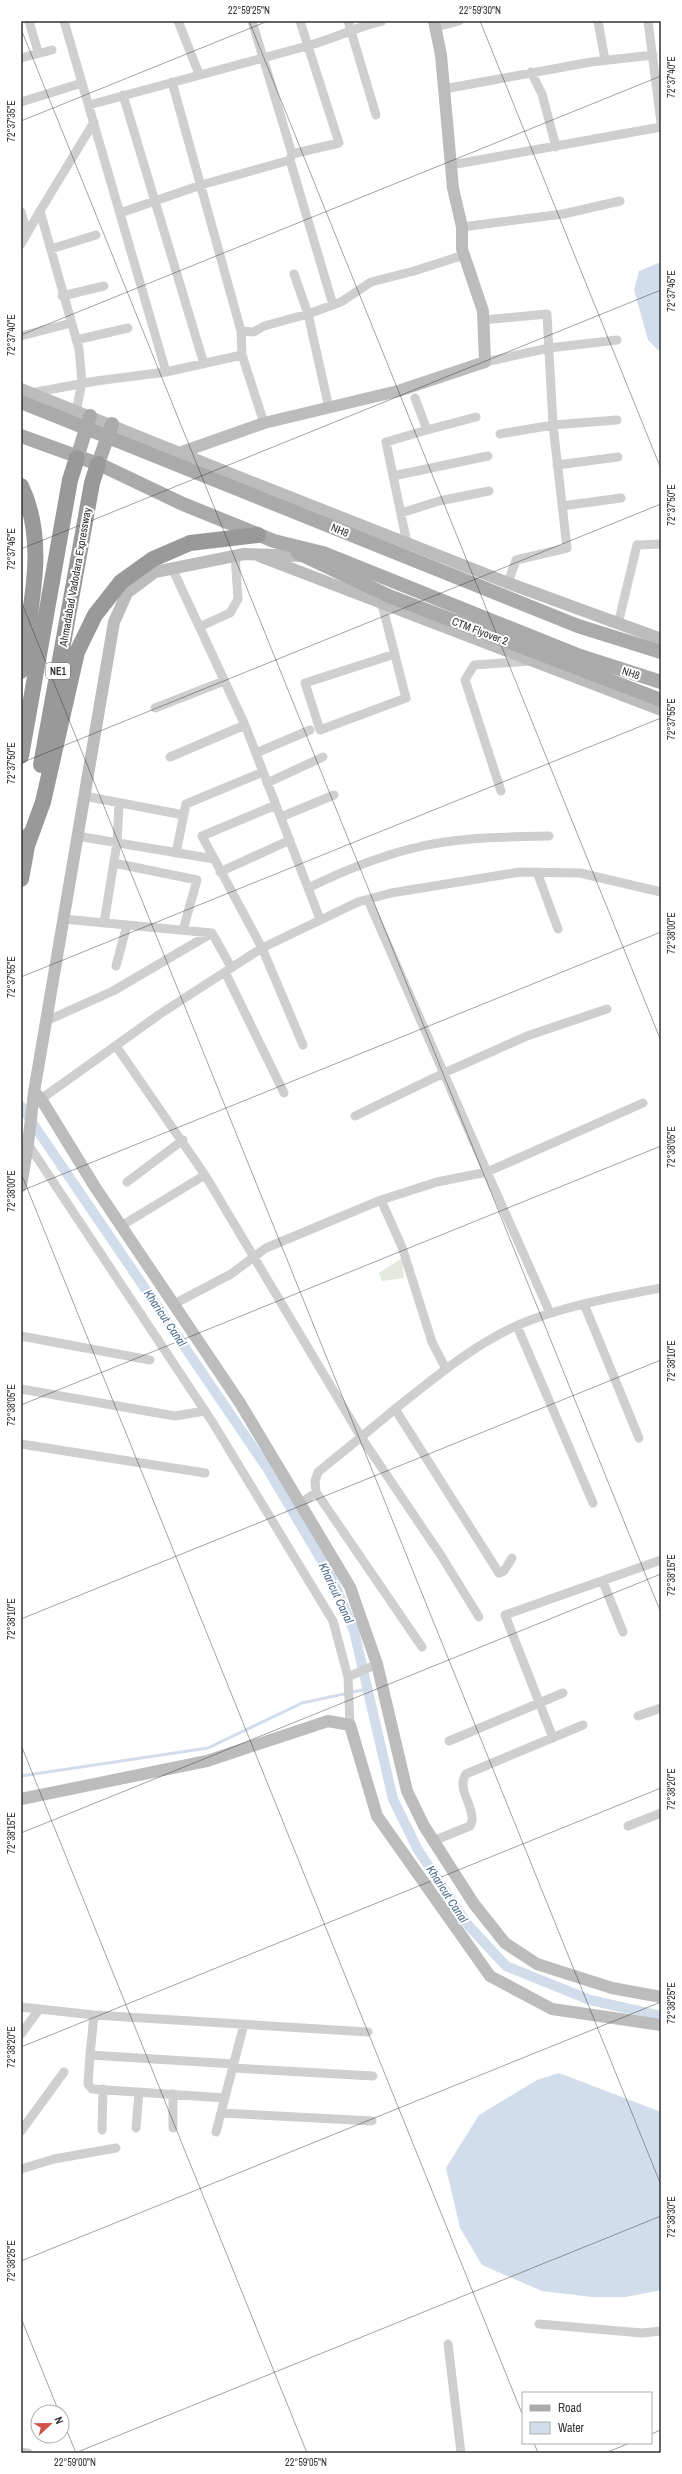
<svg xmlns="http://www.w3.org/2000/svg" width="682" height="2474" viewBox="0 0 682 2474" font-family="'Archivo Narrow',sans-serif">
<rect width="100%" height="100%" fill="#fff"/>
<path fill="#e4eadf" d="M402,1258L404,1278L382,1281L379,1273Z"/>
<path fill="#d1ddea" d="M661,262V353L648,340L634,290L639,271Z
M559,2073L661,2112V2290L626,2297H592L542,2291L482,2265L460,2228L446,2168L479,2115L537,2080Z"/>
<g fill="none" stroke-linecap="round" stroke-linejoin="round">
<path stroke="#d1ddea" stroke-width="3" d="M21,1776L208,1748L302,1703L367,1689"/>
<path stroke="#d1ddea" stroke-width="10" d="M21,1106L267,1468L332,1578L354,1631L393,1799L418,1850L468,1925L506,1966L590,2000L661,2016"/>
<path stroke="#cfcfcf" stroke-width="9" d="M29,21L38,52
M64,21L166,372L242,355L264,423
M178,21L199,74
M348,21L376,115
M598,21L605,60
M648,21L661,123
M436,27L459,21
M21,58L52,50
M531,72L542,94L556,147
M172,82L241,331L242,355
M444,89L591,62L653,55
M123,95L204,364
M21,102L82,83
M89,105C161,85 234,66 307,46C333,39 356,27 382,21
M292,154L339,143L300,21
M290,160L333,305
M451,165L661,127
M21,212L27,232
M120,213L201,185L290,160L292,154L252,21
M462,227L563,214L620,201
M21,244L40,211
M51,249L96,235
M294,274L308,314L329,408
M62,296L104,286
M483,320L547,314L553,425L567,548L516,560L508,583
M241,331L254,332L264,326L308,314L341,302L371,282L414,271L464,255
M21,336L71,323
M76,340L128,328
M485,362L549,348L617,340
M31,393L96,381L166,372
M76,411L82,383L79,349L40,211L94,122
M427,430L476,417
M500,434L553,425L617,420
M557,465L618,457
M393,476L488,456
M562,506L621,498
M401,513L439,501L489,491
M407,543L386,442L427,430L415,398
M172,568L245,725L320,919
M382,605C390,634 397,664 405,694L406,698L320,730L305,683L395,654
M618,624L637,545L661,544
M199,627L230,613L238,599L235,555
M155,708L224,681
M256,753L310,730
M170,757L245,725
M267,783L323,757
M501,791L465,680L474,665L531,661
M84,796L184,815
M276,805L202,836L262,948L303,1045
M281,817L334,795
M77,836L214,859
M176,853L186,804L263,772
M114,863L197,880L183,930
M220,872L290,840
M537,872L558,929
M308,888C341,872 374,858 410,849C455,837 503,837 549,836
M368,900L487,1172L643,1103
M63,919L212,933L231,967
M104,923L117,843L119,804
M116,966L127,925
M225,972L284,1093
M46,1021L113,991L212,933
M116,1046L205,1175L361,1437L442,1557L479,1617
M41,1099L160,1014L262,948L358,902L391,893L520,872L580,873L661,892
M355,1116L444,1073L527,1036L607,1009
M28,1144L213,1423L333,1621L348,1677L350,1725
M127,1182L183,1140
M121,1226L205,1175
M174,1304L231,1274L266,1248L381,1200
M584,1304L639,1438
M517,1326L593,1503
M21,1336L150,1360
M445,1367L432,1342L402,1247L381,1200L437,1182L487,1172L550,1313
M21,1389L175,1416L205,1411
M395,1409L499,1573L504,1571L512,1558
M21,1444L205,1473
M316,1492L422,1647
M300,1504L316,1492L315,1481L318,1472C344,1451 370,1430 395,1409C434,1378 472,1346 518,1325C563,1306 613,1297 661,1288
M603,1582L623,1632
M348,1677L377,1664
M638,1716L661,1708
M553,1738L505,1615L661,1560
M449,1741L563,1693
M628,1826L661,1813
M433,1841L470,1826L472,1821C474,1805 456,1789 466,1774L583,1725
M21,2007L94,2015L368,2032
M94,2015L90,2055L234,2064
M21,2034L38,2011
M90,2055L88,2084L92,2089L225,2098
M233,2068L373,2076
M221,2113L372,2121
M136,2128L139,2092
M173,2128V2094
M102,2130L103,2089
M21,2131L64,2072
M216,2132L244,2024
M21,2169L54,2159L116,2148
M539,2324L642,2333L661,2331
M448,2344L461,2453
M21,2452L28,2453"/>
<path stroke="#bcbcbc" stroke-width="12" d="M21,389L249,481L508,583L661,639
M179,453L264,423L398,391L485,362L483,311L462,249V227L453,188L441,55L434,21
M259,556L661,710
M34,1092L41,1099L95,1187L240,1403L350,1587L377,1664L407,1791L424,1826L474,1904L505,1943L537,1964L612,1988L661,1997
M21,1186L28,1144L34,1092L114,622L127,593L155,572L244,554L302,556
M21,1799L207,1761L328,1721L350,1725L377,1816L490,1976L552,2009L661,2025"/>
<path stroke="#aaa" stroke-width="14" d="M21,402L578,626L661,652
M21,436L101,465L183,504L274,541L323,553L580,656L661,682
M77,458L90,416
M98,464L112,424
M298,553L389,596L661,700"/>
<path stroke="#999" stroke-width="16" d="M21,486C49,544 29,611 21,671
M21,756L70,480L77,458
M41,765L92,483L98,464
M27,846L43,802L77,652L95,615L121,582L153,559L190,543L258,535
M21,879L29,835"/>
</g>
<path fill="none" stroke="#323232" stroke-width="1" stroke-opacity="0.45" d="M249,21L661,1041M480,21L661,469M21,29L661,1613M21,121L268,21M21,335L661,76M21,549L661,290M21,601L661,2185M21,763L661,504M21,977L661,718M21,1173L523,2416M21,1191L661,932M21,1405L661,1146M21,1619L661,1360M21,1745L307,2453M21,1833L661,1574M21,2047L661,1788M21,2261L661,2002M21,2318L59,2412M62,2419L76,2453M651,2434L661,2430M534,2443L538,2453M75,2453L661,2216M605,2453L630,2443"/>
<g text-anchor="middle" stroke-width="4" stroke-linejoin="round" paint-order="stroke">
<rect fill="#fff" stroke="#707070" stroke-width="1" x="46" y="663" width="24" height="16" rx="3"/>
<g font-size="10" font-weight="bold" fill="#323232">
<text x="58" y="675">NE1</text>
</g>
<g font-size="11" fill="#323232" stroke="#fff">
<text transform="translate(340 530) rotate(22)" y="4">NH8</text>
<text transform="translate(75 577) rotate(-80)" y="4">Ahmadabad Vadodara Expressway</text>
<text transform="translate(480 631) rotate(21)" y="4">CTM Flyover 2</text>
<text transform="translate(631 673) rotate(18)" y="4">NH8</text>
</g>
<g font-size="12" font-style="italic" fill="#486a8c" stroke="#fff">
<text transform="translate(165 1318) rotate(56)" y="4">Kharicut Canal</text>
<text transform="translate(336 1593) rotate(65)" y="4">Kharicut Canal</text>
<text transform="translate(447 1894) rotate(57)" y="4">Kharicut Canal</text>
</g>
</g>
<rect width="682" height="2474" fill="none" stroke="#ffffff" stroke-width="44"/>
<rect x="522" y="2392" width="130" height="52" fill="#ffffff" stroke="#adadad"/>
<rect x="530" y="2405" width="20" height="6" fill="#aaaaaa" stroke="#adadad"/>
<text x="558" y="2412" font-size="12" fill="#323232">Road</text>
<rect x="530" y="2422" width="20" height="12" fill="#d1ddea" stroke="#adadad"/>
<text x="558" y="2432" font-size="12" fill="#323232">Water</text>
<g transform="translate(50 2424) rotate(68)"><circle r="19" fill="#ffffff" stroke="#adadad"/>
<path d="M0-3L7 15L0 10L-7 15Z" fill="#d24f4a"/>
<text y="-6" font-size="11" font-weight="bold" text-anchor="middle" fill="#323232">N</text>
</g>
<rect x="22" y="22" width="638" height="2430" fill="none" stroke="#323232" stroke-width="1.5"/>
<g font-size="10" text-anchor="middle" fill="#323232">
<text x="249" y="14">22°59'25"N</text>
<text x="480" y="14">22°59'30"N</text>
<text transform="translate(671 77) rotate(-90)" y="4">72°37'40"E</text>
<text transform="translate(11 121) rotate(-90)" y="4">72°37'35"E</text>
<text transform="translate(671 291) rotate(-90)" y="4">72°37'45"E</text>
<text transform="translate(11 335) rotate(-90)" y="4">72°37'40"E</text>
<text transform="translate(671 505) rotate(-90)" y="4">72°37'50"E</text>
<text transform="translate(11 549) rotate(-90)" y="4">72°37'45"E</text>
<text transform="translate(671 719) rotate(-90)" y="4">72°37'55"E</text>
<text transform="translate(11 763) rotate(-90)" y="4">72°37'50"E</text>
<text transform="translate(671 933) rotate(-90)" y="4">72°38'00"E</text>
<text transform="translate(11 977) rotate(-90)" y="4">72°37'55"E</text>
<text transform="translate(671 1147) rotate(-90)" y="4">72°38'05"E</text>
<text transform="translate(11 1191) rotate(-90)" y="4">72°38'00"E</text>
<text transform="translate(671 1361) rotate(-90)" y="4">72°38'10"E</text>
<text transform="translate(11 1405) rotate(-90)" y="4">72°38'05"E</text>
<text transform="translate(671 1575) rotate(-90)" y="4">72°38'15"E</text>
<text transform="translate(11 1619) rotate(-90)" y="4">72°38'10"E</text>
<text transform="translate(671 1789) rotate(-90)" y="4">72°38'20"E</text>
<text transform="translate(11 1833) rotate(-90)" y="4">72°38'15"E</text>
<text transform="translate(671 2003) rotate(-90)" y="4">72°38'25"E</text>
<text transform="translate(11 2047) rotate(-90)" y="4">72°38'20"E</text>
<text transform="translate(671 2217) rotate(-90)" y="4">72°38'30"E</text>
<text transform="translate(11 2261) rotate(-90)" y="4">72°38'25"E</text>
<text x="75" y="2466">22°59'00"N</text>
<text x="306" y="2466">22°59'05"N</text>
</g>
</svg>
